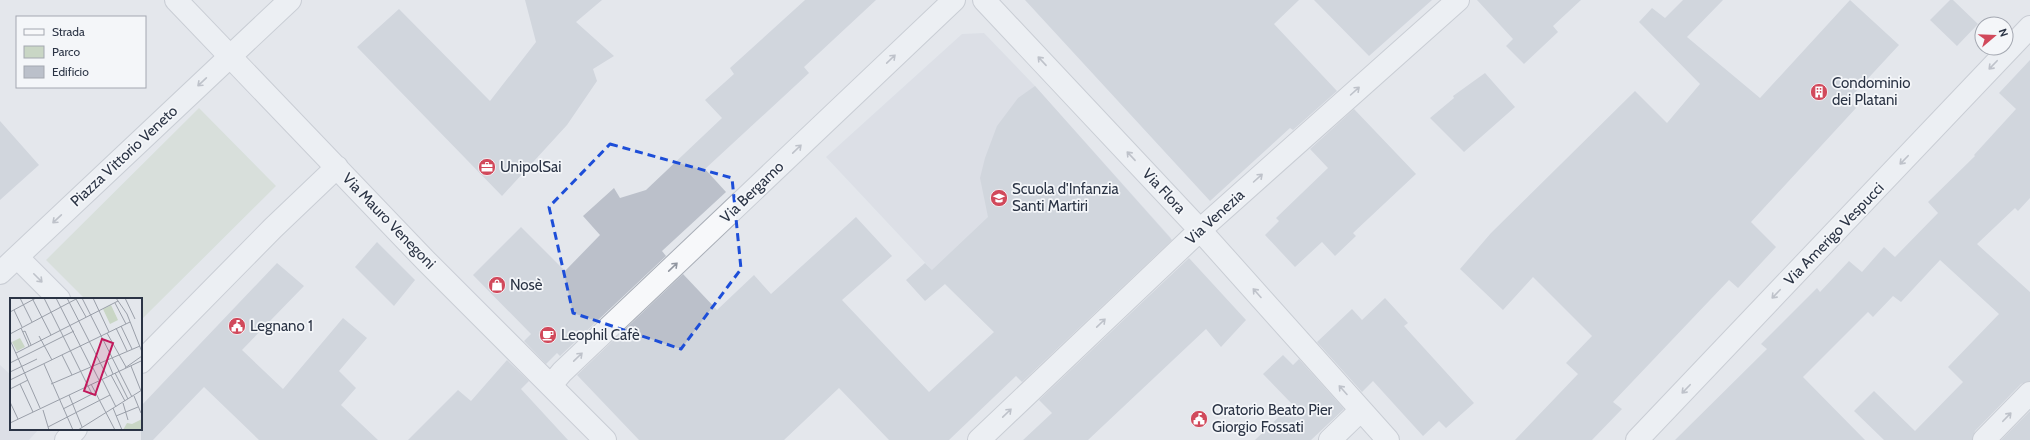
<svg xmlns="http://www.w3.org/2000/svg" width="2030" height="440" viewBox="0 0 2030 440" font-family="Cabin,sans-serif">
<rect width="100%" height="100%" fill="#e4e7ec"/>
<path fill="#d2d6de" d="M984,33L1035,86L1171,238L1028,365L945,284L826,157L962,34Z
M0,365L11,375V429H39L29,440H0Z"/>
<path fill="#c9d6c5" d="M199,108L276,186L141,320V299H85L46,260Z"/>
<path fill="#bbc0ca" d="M525,0H602L576,22L614,56L593,69L597,81L567,125L502,196L357,47L399,9L490,101L536,42Z
M805,0H876L804,67L809,73L705,169L726,192L662,251L666,256L560,356L557,353L546,364L524,341L531,334L473,275L521,227L565,271L600,235L583,216L614,188L620,198L646,190L722,118L705,100L734,74L730,68Z
M1025,0H1299L1274,24L1337,91L1293,130L1290,128L1210,201Z
M1314,0H1432L1369,56Z
M1477,0H1581L1553,26L1558,32L1524,64L1506,46L1513,39Z
M1683,0H1723L1687,37L1760,98L1850,0L1899,45L1848,100L1856,108L1751,222L1776,247L1738,288L1729,280L1613,402L1622,409L1592,440H1515L1578,374L1566,363L1592,336L1533,277L1503,310L1460,269L1491,233L1635,91L1667,123L1700,84L1639,22L1652,8L1665,18Z
M1950,0H1953L1978,24L1957,46L1930,20Z
M2030,60V198L2018,211L2015,208L1977,244L2030,292V381L2021,384L1975,431L1972,440H1884L1854,411L1874,391L1915,431L1963,382L1948,367L1999,314L1940,260L1901,302L1893,296L1873,317L1868,312L1803,377L1865,440H1675L1767,349L1761,344L1817,288L1820,292L1849,261L1862,272L1884,247L1895,257L1938,213L1928,202L1975,156L1974,155L2016,109L1999,93Z
M1485,73L1515,107L1464,152L1430,118L1454,98L1453,96Z
M1035,86L1172,240L1022,382L1016,376L949,440H889L839,388L784,440H639L577,375L683,274L717,310L754,275L771,294L856,217L892,256L842,300L929,392L994,332L945,284L925,301L906,280L925,263L932,270L988,217L980,178L985,158L997,126L1018,98Z
M1354,109L1416,174L1353,233L1356,236L1335,256L1322,242L1295,267L1265,235L1279,221L1276,218L1328,168L1310,149Z
M0,121L39,165L0,200Z
M377,242L415,280L394,306L355,267Z
M1189,258L1246,320L1221,347L1206,329L1088,440H1023L1052,413L1039,400Z
M277,263L304,286L242,350L283,389L343,318L367,338L339,371L356,388L341,405L378,440H259L204,387L153,440H141V406Z
M1385,298L1408,323L1404,326L1474,403L1446,428L1439,421L1423,436L1373,381L1362,392L1317,342L1352,309L1362,320Z
M1283,355L1293,365L1299,359L1344,409L1311,440H1255L1292,404L1263,374Z
M507,360L529,381L521,389L568,440H408L458,390L471,401Z
M2030,411V440H2001Z"/>
<g fill="none" stroke-linecap="round" stroke-linejoin="round">
<defs>
<path id="minor" d="M984,0L1200,230L1388,440
M17,257L59,299
M0,273L290,0
M551,385L562,372L954,0
M979,440L1200,230L1458,0
M1330,440L1361,410
M1637,440L2030,27
M1984,440L2030,393"/>
<path id="tertiary" d="M176,0L426,261L605,440
M141,362L273,228L337,167
M66,440L76,429"/>
</defs>
<use href="#minor" stroke="#a9aeb7" stroke-width="24"/>
<use href="#tertiary" stroke="#a9aeb7" stroke-width="24"/>
<use href="#minor" stroke="#f7f8fa" stroke-width="22"/>
<use href="#tertiary" stroke="#f7f8fa" stroke-width="22"/>
</g>
<defs><path id="oneway-shaft" d="M-6 0H5M1.5-3L5.5 0L1.5 3" fill="none" stroke-width="1.6" stroke-linecap="round" stroke-linejoin="round"/></defs>
<g stroke="#9196a0">
<use href="#oneway-shaft" transform="translate(891 59) rotate(-44)"/>
<use href="#oneway-shaft" transform="translate(1042 61) rotate(-133)"/>
<use href="#oneway-shaft" transform="translate(1993 65) rotate(134)"/>
<use href="#oneway-shaft" transform="translate(202 82) rotate(137)"/>
<use href="#oneway-shaft" transform="translate(1355 91) rotate(-42)"/>
<use href="#oneway-shaft" transform="translate(797 149) rotate(-44)"/>
<use href="#oneway-shaft" transform="translate(1131 156) rotate(-133)"/>
<use href="#oneway-shaft" transform="translate(1904 160) rotate(134)"/>
<use href="#oneway-shaft" transform="translate(1258 178) rotate(-42)"/>
<use href="#oneway-shaft" transform="translate(57 219) rotate(137)"/>
<use href="#oneway-shaft" transform="translate(673 267) rotate(-44)"/>
<use href="#oneway-shaft" transform="translate(38 278) rotate(45)"/>
<use href="#oneway-shaft" transform="translate(1257 293) rotate(-132)"/>
<use href="#oneway-shaft" transform="translate(1776 294) rotate(134)"/>
<use href="#oneway-shaft" transform="translate(1101 323) rotate(-44)"/>
<use href="#oneway-shaft" transform="translate(578 357) rotate(-44)"/>
<use href="#oneway-shaft" transform="translate(1686 389) rotate(134)"/>
<use href="#oneway-shaft" transform="translate(1343 390) rotate(-132)"/>
<use href="#oneway-shaft" transform="translate(1007 413) rotate(-44)"/>
<use href="#oneway-shaft" transform="translate(2007 417) rotate(-46)"/>
</g>
<path d="M0 0H2030V440H0ZM610,144L732,178L741,269L681,349L573,313L549,207Z" fill="#e4e7ec" fill-opacity=".55" fill-rule="evenodd"/>
<path fill="none" stroke="#1d4ed8" stroke-width="3" stroke-dasharray="8 5" stroke-linejoin="round" d="M610,144L732,178L741,269L681,349L573,313L549,207Z"/>
<defs>
<symbol id="building-disc" viewBox="-11 -11 22 22"><circle r="9.5" fill="#d1495b" stroke="#f4f6f9"/><path d="M-4-6H4V6H1V3H-1V6H-4ZM-2.5-4.3h1.7v1.8h-1.7ZM.8-4.3h1.7v1.8H.8ZM-2.5-1h1.7V.8h-1.7ZM.8-1h1.7V.8H.8Z" fill="#fff"/></symbol>
<symbol id="office-disc" viewBox="-11 -11 22 22"><circle r="9.5" fill="#d1495b" stroke="#f4f6f9"/><path d="M-6-3h4V-5.5h4V-3h4V5H-6ZM-1-4.5V-3h2v-1.5ZM-6 0V1H6V0Z" fill="#fff"/></symbol>
<symbol id="school-disc" viewBox="-11 -11 22 22"><circle r="9.5" fill="#d1495b" stroke="#f4f6f9"/><path d="M0-5L7-2L0 1L-7-2ZM-4 1L0 2.5L4 1V4Q0 6-4 4Z" fill="#fff"/></symbol>
<symbol id="shop-disc" viewBox="-11 -11 22 22"><circle r="9.5" fill="#d1495b" stroke="#f4f6f9"/><path d="M-5-2.5h2.3a2.7 3.5 0 0 1 5.4 0H5L5.5 6h-11ZM-1.5-2.5h3a1.5 2.3 0 0 0-3 0Z" fill="#fff"/></symbol>
<symbol id="civic-disc" viewBox="-11 -11 22 22"><circle r="9.5" fill="#d1495b" stroke="#f4f6f9"/><path d="M-.6-6.5H3V-4.5H.6V-3L4-1V1h2V6H-6V1h2V-1L-.6-3ZM-1.2 2.5V6h2.4V2.5Z" fill="#fff"/></symbol>
<symbol id="cafe-disc" viewBox="-11 -11 22 22"><circle r="9.5" fill="#d1495b" stroke="#f4f6f9"/><path d="M-5.5-4.5H6V0H3Q3 3.5 0 3.5H-2.5Q-5.5 3.5-5.5 0ZM3-3.2v2h1.7v-2ZM-6 4.5H4V6H-6Z" fill="#fff"/></symbol>
</defs>
<g fill-rule="evenodd">
<use href="#building-disc" x="1809" y="82" width="20" height="20"/>
<use href="#office-disc" x="477" y="157" width="20" height="20"/>
<use href="#school-disc" x="989" y="188" width="20" height="20"/>
<use href="#shop-disc" x="487" y="275" width="20" height="20"/>
<use href="#civic-disc" x="227" y="316" width="20" height="20"/>
<use href="#cafe-disc" x="538" y="325" width="20" height="20"/>
<use href="#civic-disc" x="1189" y="409" width="20" height="20"/>
</g>
<g text-anchor="middle" stroke-width="3.5" stroke-linejoin="round" paint-order="stroke">
<g font-size="15" fill="#2b3445" stroke="#f4f6f9" text-anchor="start">
<text x="1832" y="88">Condominio<tspan x="1832" dy="17">dei Platani</tspan></text>
<text x="500" y="172">UnipolSai</text>
<text x="1012" y="194">Scuola d'Infanzia<tspan x="1012" dy="17">Santi Martiri</tspan></text>
<text x="510" y="290">Nosè</text>
<text x="250" y="331">Legnano 1</text>
<text x="561" y="340">Leophil Cafè</text>
<text x="1212" y="415">Oratorio Beato Pier<tspan x="1212" dy="17">Giorgio Fossati</tspan></text>
</g>
<g font-size="15" fill="#2b3445" stroke="#f4f6f9">
<text transform="translate(124 156) rotate(-43)" y="5">Piazza Vittorio Veneto</text>
<text transform="translate(1164 191) rotate(47)" y="5">Via Flora</text>
<text transform="translate(752 192) rotate(-44)" y="5">Via Bergamo</text>
<text transform="translate(1215 217) rotate(-42)" y="5">Via Venezia</text>
<text transform="translate(389 221) rotate(46)" y="5">Via Mauro Venegoni</text>
<text transform="translate(1834 234) rotate(-46)" y="5">Via Amerigo Vespucci</text>
</g>
</g>
<g transform="translate(10 298)">
<rect width="132" height="132" fill="#e4e7ec"/>
<path d="M101,7L108,22L100,26L93,11ZM10,40L15,49L7,53L2,44ZM132,121V132H113L117,125L122,126Z" fill="#c9d6c5"/>
<path fill="none" stroke="#9a9fa9" stroke-width="1" d="M10,0L22,24M22,0L41,37M34,0L82,96L53,111M46,0L81,69M57,0L97,78M72,0L122,99M83,0L99,34M106,0L117,16L132,54M115,0L125,21M66,1L76,19M105,5L116,26M4,12L12,29M0,14L26,0M111,28L122,51M11,30L19,48M106,30L117,53M13,34L15,33L21,47M97,35L116,69M0,36L68,0M29,38L42,62M0,42L30,110M6,55L108,3M52,57L62,77M97,62L103,76M0,65L64,33M34,66L63,132M82,68L89,82M121,68L131,93M115,70L132,58M0,74L27,61M105,75L118,101M101,77L115,103M92,81L106,109M0,82L120,24M10,86L23,114M41,86L130,48M81,86L105,132M0,91L18,82M59,97L72,129M124,98L131,115M0,104L8,121M113,105L118,122M103,110L112,132M33,112L39,132M106,118L128,109M0,125L114,71L131,63L132,66M38,129L100,97M68,132L132,92"/>
<path fill="#c2185b" fill-opacity="0.15" stroke="#c2185b" stroke-width="2" d="M92,41L103,45L85,97L74,93Z"/>
<rect width="132" height="132" fill="none" stroke="#2b3445" stroke-width="2"/>
</g>
<rect x="16" y="16" width="130" height="72" fill="#f4f6f9" stroke="#a4a8b1"/>
<rect x="24" y="29" width="20" height="6" fill="#f7f8fa" stroke="#a4a8b1"/>
<text x="52" y="36" font-size="12" fill="#2b3445">Strada</text>
<rect x="24" y="46" width="20" height="12" fill="#c9d6c5" stroke="#a4a8b1"/>
<text x="52" y="56" font-size="12" fill="#2b3445">Parco</text>
<rect x="24" y="66" width="20" height="12" fill="#bbc0ca" stroke="#a4a8b1"/>
<text x="52" y="76" font-size="12" fill="#2b3445">Edificio</text>
<g transform="translate(1994 36) rotate(71)"><circle r="19" fill="#f4f6f9" stroke="#a4a8b1"/>
<path d="M0-3L7 15L0 10L-7 15Z" fill="#d1495b"/>
<text y="-6" font-size="11" font-weight="bold" text-anchor="middle" fill="#2b3445">N</text>
</g>
</svg>
